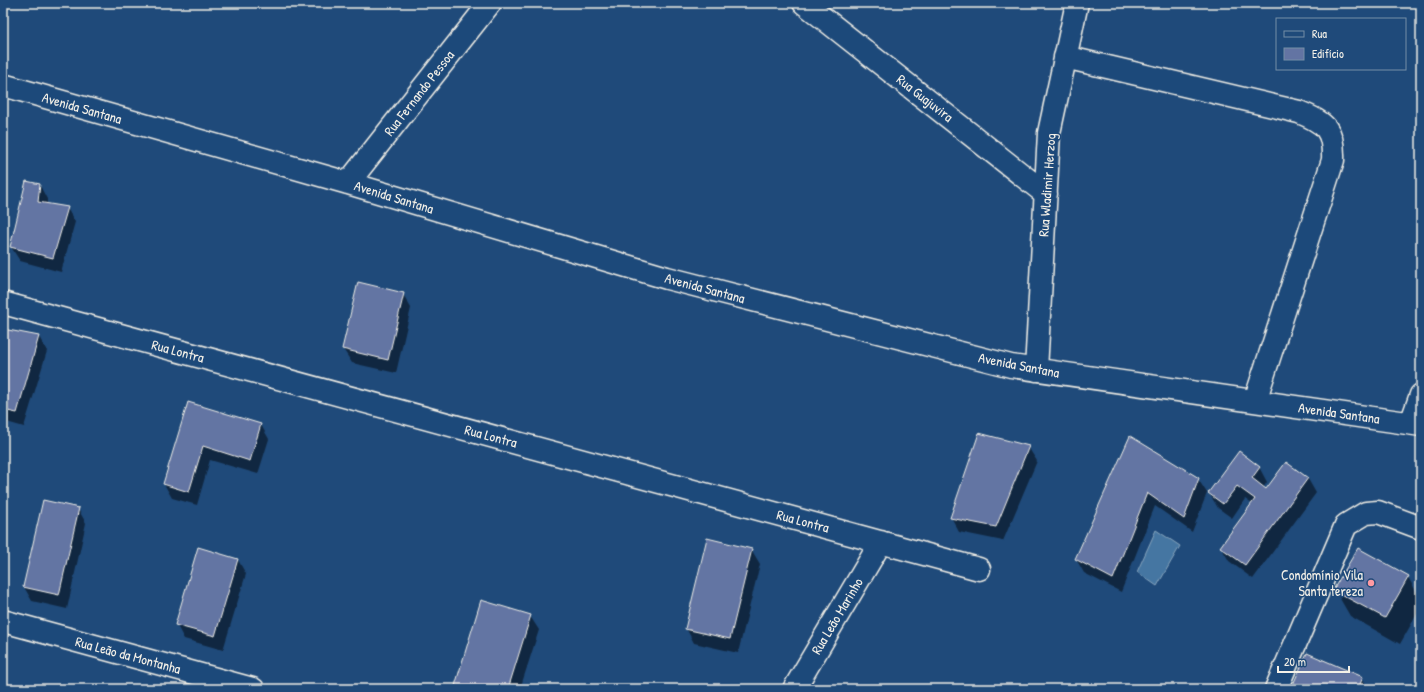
<svg xmlns="http://www.w3.org/2000/svg" width="1424" height="692" viewBox="0 0 1424 692" font-family="'Patrick Hand',sans-serif">
<rect width="100%" height="100%" fill="#1f4a7a"/>
<filter id="ink" filterUnits="userSpaceOnUse"><feTurbulence type="fractalNoise" baseFrequency=".025" numOctaves="2"/><feDisplacementMap in="SourceGraphic" scale="8" xChannelSelector="R" yChannelSelector="G"/><feConvolveMatrix kernelMatrix="1 2 1 2 8 2 1 2 1" color-interpolation-filters="sRGB"/></filter>
<g filter="url(#ink)">
<path fill="#4576a2" stroke="#8ba7be" d="M1156,530L1180,546L1157,586L1137,572Z"/>
<path fill="#0007" d="M39,184L47,199V204L67,208L75,222L61,272L20,261L11,247Z
M403,294L411,308L396,373L352,363L343,349Z
M3,330L39,337L47,351L24,427L3,421Z
M189,404L261,425L269,439L258,474L210,460L197,505L172,498L164,484Z
M1130,438L1198,479L1207,493L1192,532L1155,506L1121,592L1084,573L1076,559Z
M1028,447L1037,461L1003,541L959,532L951,517Z
M1286,463L1308,479L1316,493L1253,579L1229,561L1221,547L1252,504L1245,499L1232,518L1218,508L1209,493L1259,467L1267,482L1263,488L1266,490Z
M78,509L86,523L67,609L32,601L24,587Z
M751,549L760,564L738,653L694,643L686,628Z
M238,560L246,574L223,650L184,639L176,624Z
M1408,577L1421,600V607L1400,644L1350,616L1335,590Z
M530,616L539,630L520,689H455Z
M1362,678L1369,689H1292Z"/>
<path fill="#6374a3" stroke="#f4f1e8" d="M26,181L40,184L38,202L68,207L53,258L10,247Z
M358,282L404,293L388,360L342,349Z
M3,329L39,336L17,413L3,410Z
M188,402L261,424L250,461L203,446L189,492L163,484Z
M979,433L1029,446L996,527L950,518Z
M1130,436L1199,478L1184,519L1147,493L1113,579L1075,559Z
M1239,451L1260,467L1252,478L1266,489L1286,462L1308,478L1245,565L1220,547L1255,499L1237,486L1223,504L1208,493Z
M43,500L79,508L59,595L23,587Z
M707,538L752,549L730,639L685,629Z
M198,547L238,559L215,636L175,625Z
M1358,548L1409,576L1385,618L1333,590Z
M481,600L531,615L508,689H454Z
M1307,653L1363,677L1358,689H1291Z"/>
<g fill="none" stroke-linecap="round" stroke-linejoin="round">
<defs>
<path id="minor" d="M804,3L1046,194
M1065,57L1299,112C1326,123 1334,130 1333,160L1255,401
M3,85L348,183L667,278L1011,366L1421,425
M348,183L490,3
M3,303L979,569
M1036,370L1049,133L1077,3
M1411,423L1421,395
M3,621L253,689
M794,689L881,542
M1276,689L1346,525L1366,513L1378,512L1421,528"/>
</defs>
<use href="#minor" stroke="#f4f1e8" stroke-width="25"/>
<use href="#minor" stroke="#1f4a7a" stroke-width="22"/>
</g>
</g>
<circle fill="#ff9aa2" stroke="#1f4a7a" stroke-width="1.5" cx="1371" cy="583" r="4"/>
<g text-anchor="middle" stroke-width="3" stroke-linejoin="round" paint-order="stroke">
<g font-size="14" fill="#f4f1e8" stroke="#1f4a7a">
<text transform="translate(419 93) rotate(-52)" y="5">Rua Fernando Pessoa</text>
<text transform="translate(925 98) rotate(38)" y="5">Rua Guajuvira</text>
<text transform="translate(82 108) rotate(16)" y="5">Avenida Santana</text>
<text transform="translate(1047 185) rotate(-86)" y="5">Rua Wladimir Herzog</text>
<text transform="translate(394 197) rotate(17)" y="5">Avenida Santana</text>
<text transform="translate(705 288) rotate(15)" y="5">Avenida Santana</text>
<text transform="translate(178 351) rotate(15)" y="5">Rua Lontra</text>
<text transform="translate(1019 365) rotate(11)" y="5">Avenida Santana</text>
<text transform="translate(1339 413) rotate(8)" y="5">Avenida Santana</text>
<text transform="translate(491 436) rotate(15)" y="5">Rua Lontra</text>
<text transform="translate(803 521) rotate(15)" y="5">Rua Lontra</text>
<text transform="translate(837 616) rotate(-59)" y="5">Rua Leão Marinho</text>
<text transform="translate(128 655) rotate(15)" y="5">Rua Leão da Montanha</text>
</g>
<g font-size="14" fill="#f4f1e8" stroke="#1f4a7a" text-anchor="end">
<text x="1363" y="580">Condomínio Vila<tspan x="1363" dy="16">Santa tereza</tspan></text>
</g>
</g>
<rect width="1424" height="692" fill="none" stroke="#1f4a7a" stroke-width="16"/>
<rect x="8" y="8" width="1408" height="676" fill="none" stroke="#f4f1e8" stroke-width="1.5" filter="url(#ink)"/>
<rect x="1276" y="18" width="130" height="52" fill="#1f4a7a" stroke="#748da6"/>
<rect x="1284" y="31" width="20" height="6" fill="#1f4a7a" stroke="#748da6"/>
<text x="1312" y="38" font-size="12" fill="#f4f1e8">Rua</text>
<rect x="1284" y="48" width="20" height="12" fill="#6374a3" stroke="#748da6"/>
<text x="1312" y="58" font-size="12" fill="#f4f1e8">Edifício</text>
<path d="M1278 666v6h71v-6" fill="none" stroke="#f4f1e8" stroke-width="2"/>
<text x="1284" y="666" font-size="12" fill="#f4f1e8" stroke="#1f4a7a" stroke-width="3" paint-order="stroke">20 m</text>
</svg>
